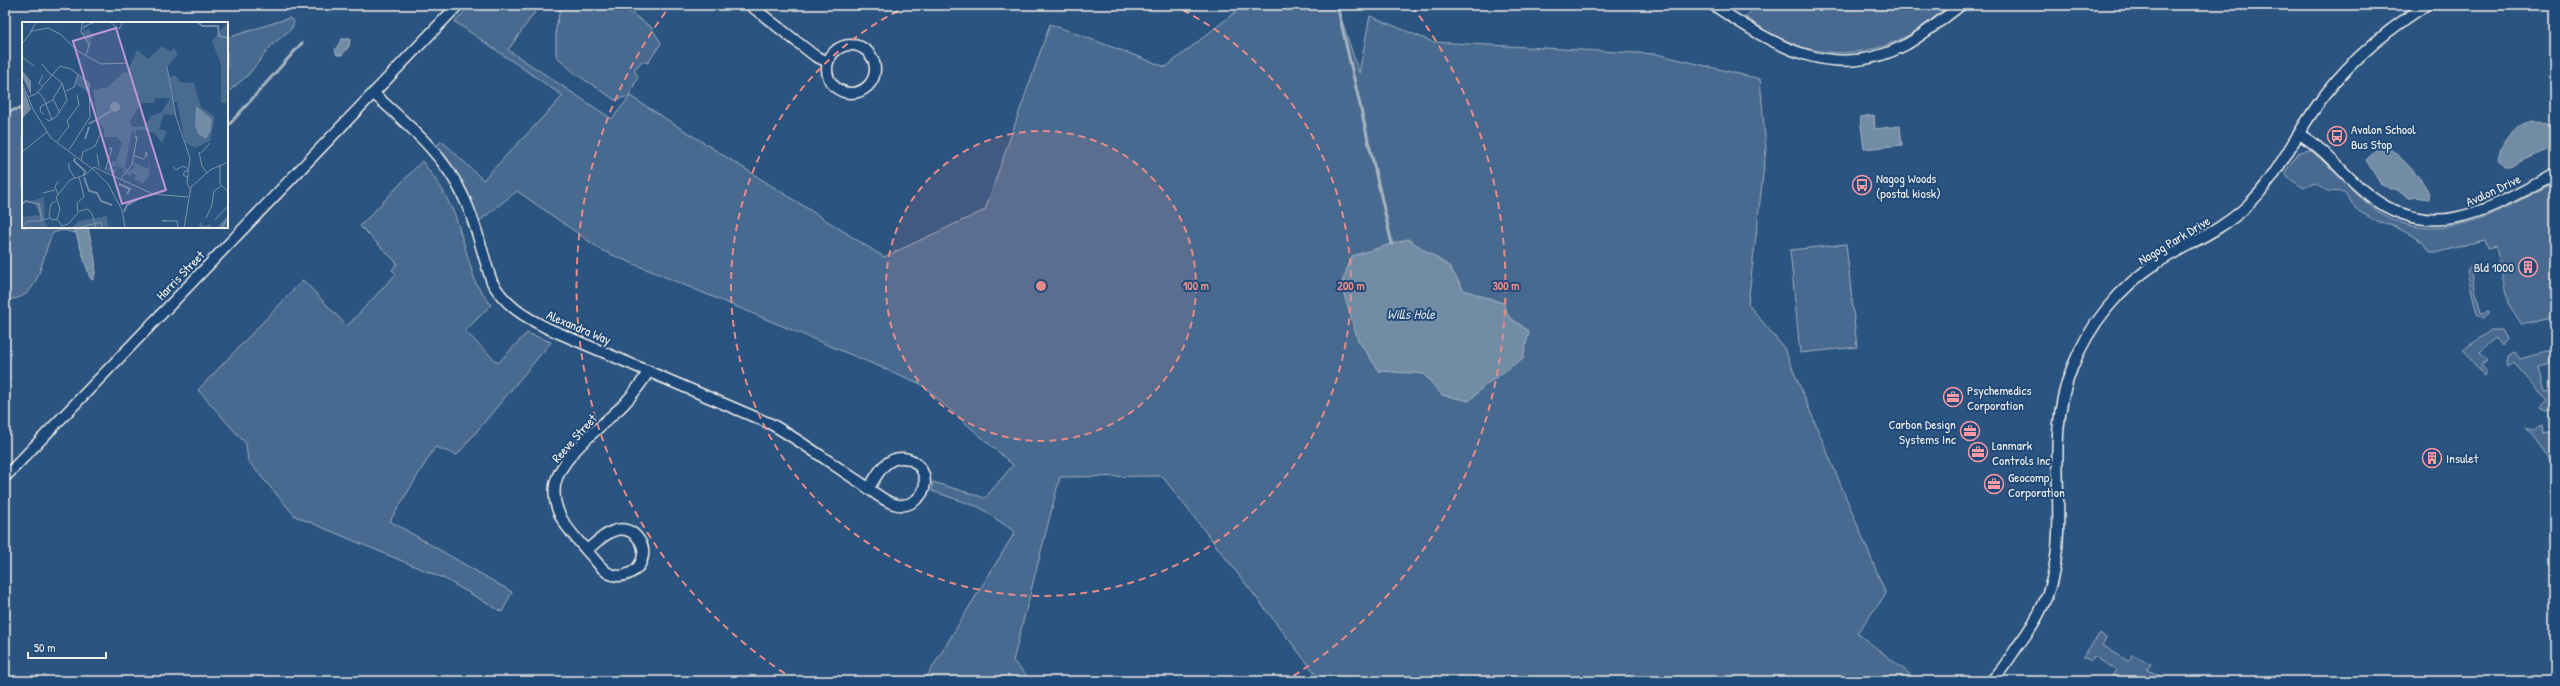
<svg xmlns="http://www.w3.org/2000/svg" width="2560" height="686" viewBox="0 0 2560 686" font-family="'Patrick Hand',sans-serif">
<rect width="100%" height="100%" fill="#2c5481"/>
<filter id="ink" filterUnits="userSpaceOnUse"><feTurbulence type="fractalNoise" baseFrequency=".025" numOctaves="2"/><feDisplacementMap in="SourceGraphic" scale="8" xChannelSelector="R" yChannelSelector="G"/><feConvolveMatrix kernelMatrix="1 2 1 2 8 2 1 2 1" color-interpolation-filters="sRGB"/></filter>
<g filter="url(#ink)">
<path fill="#496b90" stroke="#9eaebc" d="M471,5H540L508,50L612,119L630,96L884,257L985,210L1050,24L1166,67L1244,5H1337L1359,73L1370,16L1433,42L1656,54L1760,79L1766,149L1748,304L1784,348L1886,594L1857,633L1919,681H1321L1162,476L1060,477L1013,661L1032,681H924L1015,532L979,507L932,491L933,482L985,498L1013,465L921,384L603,251L517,191L477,223L448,163L436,146L442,141L483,180L563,96L455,22Z
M561,5H620L651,27L661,43L648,63L642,61L634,70L638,77L629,96L615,100L576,74L556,56V28Z
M1758,5H1950C1936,16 1921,29 1905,37C1866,57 1821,58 1781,39C1769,34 1757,24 1745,17Z
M289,18L294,21L292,28L271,46L248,75L227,93V38Z
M23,108V227H74L75,233L63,230L53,233C40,255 42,303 5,299V112Z
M2310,150C2332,167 2350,190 2372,207C2434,254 2499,211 2555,182V317L2522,325L2508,303L2496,247L2487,249L2484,240L2439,252H2431L2422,242L2409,234L2390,224L2379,223L2357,210L2344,192L2327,191L2315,183L2304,188L2288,178L2285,172L2299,152Z
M422,161L441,187L455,215L476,284L491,305L465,331L498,363L527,333L551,342L457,455L435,447L390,521L512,592L502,612L445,579L295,516L248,461L246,444L198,390L303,280L347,326L396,274L392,270L397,263L360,226Z
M1846,244L1857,347L1800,353L1790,250Z
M2475,265L2479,269L2471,271L2481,313L2489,311V313L2484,318L2477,314L2467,271L2470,266Z
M2491,330H2501L2506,339L2502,346L2496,338L2480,352L2488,361L2481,365L2486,371L2484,376L2463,350Z
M2555,350L2553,358L2549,360L2550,364L2539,367L2545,392L2555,390L2554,411L2546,413L2541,409L2547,401L2514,363L2507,367L2506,362L2508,355L2515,351L2520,359Z
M2525,426L2533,430L2542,426L2543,435L2555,433V466Z
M2100,633L2106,638L2102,645L2128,661L2132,654L2151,664L2147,670L2172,681H2139L2131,678L2130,681H2123L2112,676L2116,670L2094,656L2091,661L2083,657Z"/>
<path fill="#738ca6" stroke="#a7b4c0" d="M342,39H350L349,46L342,55H337L335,50Z
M1874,115L1875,129L1900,126L1902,145L1864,149L1860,117Z
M2532,122L2555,123V147L2510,166H2504L2498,159C2501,141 2514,125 2532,122Z
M2386,146C2396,152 2433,187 2429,199L2415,197L2409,199L2396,189H2390L2380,183L2366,160L2378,149Z
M74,227H88C90,242 100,265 93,280L90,278Z
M1408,239L1449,266L1464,290L1503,303L1509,317L1529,331L1523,358L1484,386L1469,401L1442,395L1424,374L1379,371L1358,340L1341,285L1352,256Z"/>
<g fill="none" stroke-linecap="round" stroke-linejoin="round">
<path stroke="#a7b4c0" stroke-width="3" d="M1337,5L1392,244
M5,112L23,108
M227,127L302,43"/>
<defs>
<path id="minor" d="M750,5L815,56L828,62
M1713,5C1774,45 1833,84 1907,44C1926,33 1944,18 1961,5
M827 69a24 24 0 1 1 48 0a24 24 0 1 1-48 0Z
M373,93C407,124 445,155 464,198C477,225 482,254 492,282C505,305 523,316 547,328L771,424C801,441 829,462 858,481C869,488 881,500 894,504C908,509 924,498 925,483C925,470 916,459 903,458C885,457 877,475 869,488
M2299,134C2327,150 2345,177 2370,196C2435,246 2494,206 2555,174
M5,477L458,5
M587,550C600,539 619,519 636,536C641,541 644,548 643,555C641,571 623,581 608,573C600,568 594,558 587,551C571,532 551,514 555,485C560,456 605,424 625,403C634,393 642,382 649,371
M1991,681C2002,671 2009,659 2017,647C2033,626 2046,605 2052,579C2069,509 2043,441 2072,368C2089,325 2120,286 2160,261C2189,243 2220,231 2246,207C2275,180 2290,145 2312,113C2341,68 2381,34 2426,5"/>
</defs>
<use href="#minor" stroke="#f4f1e8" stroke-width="13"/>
<use href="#minor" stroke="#1f4a7a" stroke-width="10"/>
</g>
</g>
<circle cx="1041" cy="286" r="155" fill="#e58c88" fill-opacity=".12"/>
<g fill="none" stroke="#e58c88" stroke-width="2" stroke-dasharray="7 5">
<circle cx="1041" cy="286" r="155"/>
<path d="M1172 5A310 310 0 1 1 910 5"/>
<path d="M795 680A465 465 0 0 1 670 6M1412 6A465 465 0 0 1 1287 680"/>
</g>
<defs>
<symbol id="bus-ring" viewBox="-11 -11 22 22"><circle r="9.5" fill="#1f4a7a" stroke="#ff9aa2" stroke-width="1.5"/><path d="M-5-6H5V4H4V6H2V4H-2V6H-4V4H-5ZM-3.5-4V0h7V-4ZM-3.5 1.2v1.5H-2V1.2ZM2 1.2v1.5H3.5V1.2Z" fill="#ff9aa2"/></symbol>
<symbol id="building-ring" viewBox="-11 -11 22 22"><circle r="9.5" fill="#1f4a7a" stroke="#ff9aa2" stroke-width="1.5"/><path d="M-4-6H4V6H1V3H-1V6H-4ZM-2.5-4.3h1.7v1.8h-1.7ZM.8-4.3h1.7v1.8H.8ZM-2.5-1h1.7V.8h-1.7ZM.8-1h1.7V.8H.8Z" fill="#ff9aa2"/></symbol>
<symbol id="office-ring" viewBox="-11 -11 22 22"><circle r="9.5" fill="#1f4a7a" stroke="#ff9aa2" stroke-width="1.5"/><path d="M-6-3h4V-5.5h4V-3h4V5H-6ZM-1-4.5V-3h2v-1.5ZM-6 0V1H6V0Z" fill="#ff9aa2"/></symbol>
</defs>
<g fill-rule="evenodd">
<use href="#bus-ring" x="2326" y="125" width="22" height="22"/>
<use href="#bus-ring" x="1851" y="174" width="22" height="22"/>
<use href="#building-ring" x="2517" y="256" width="22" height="22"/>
<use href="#office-ring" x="1942" y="386" width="22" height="22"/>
<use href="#office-ring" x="1959" y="420" width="22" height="22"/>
<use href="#office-ring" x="1967" y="441" width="22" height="22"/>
<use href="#building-ring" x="2421" y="447" width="22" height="22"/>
<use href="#office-ring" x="1983" y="473" width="22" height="22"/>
</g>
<g text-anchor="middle" stroke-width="4" stroke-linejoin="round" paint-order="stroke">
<g font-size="13" fill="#f4f1e8" stroke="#1f4a7a" text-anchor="start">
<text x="2351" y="134">Avalon School<tspan x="2351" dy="15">Bus Stop</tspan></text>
<text x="1876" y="183">Nagog Woods<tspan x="1876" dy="15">(postal kiosk)</tspan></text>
<text x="2514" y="272" text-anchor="end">Bld 1000</text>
<text x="1967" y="395">Psychemedics<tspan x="1967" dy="15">Corporation</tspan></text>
<text x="1956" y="429" text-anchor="end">Carbon Design<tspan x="1956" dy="15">Systems Inc</tspan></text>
<text x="1992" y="450">Lanmark<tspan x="1992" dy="15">Controls Inc</tspan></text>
<text x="2446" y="463">Insulet</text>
<text x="2008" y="482">Geocomp<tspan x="2008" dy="15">Corporation</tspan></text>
</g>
<g font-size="13" fill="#f4f1e8" stroke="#1f4a7a">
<text transform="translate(2493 190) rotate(-25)" y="5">Avalon Drive</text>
<text transform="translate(2174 240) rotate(-31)" y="5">Nagog Park Drive</text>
<text transform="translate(180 275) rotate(-46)" y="5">Harris Street</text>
<text transform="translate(579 327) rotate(23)" y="5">Alexandra Way</text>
<text transform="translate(574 438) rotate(-48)" y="5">Reeve Street</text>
</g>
<g font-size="14" font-style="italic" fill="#dadddb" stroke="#1f4a7a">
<text x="1411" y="319">Wills Hole</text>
</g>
</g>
<g transform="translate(22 22)">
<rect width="206" height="206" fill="#2c5481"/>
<path d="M206,0V79L202,81L199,80V42L190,19ZM64,4L61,10L67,7L72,15L68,18L69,22L67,33L68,23L60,12L61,5L66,4L67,6ZM140,24L149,30L152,26L156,32L145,45L153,93L142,92L137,107L145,109L140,121L132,111L115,107L113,113L110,108L103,145L105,147L101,151L102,147L96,144L93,152L84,148V144L94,148L96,140L93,145H88L90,139L94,140L100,121L95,115H82V106L72,99L78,94H75L71,68L86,65L102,50L105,51L115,28L126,37ZM133,76H148L140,90L129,94L123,104L110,105L108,99L120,81H132ZM56,53L66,60L68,71L53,62ZM149,54H154L158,60L172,61L179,85L193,95L188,119L173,126L163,120L155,80H152L147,56ZM128,138L127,153L121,162L112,157L114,153L110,151L108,154L102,152L113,145L111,140L126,147ZM22,175L23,200L27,206H0V195L18,193L13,183L14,179H9ZM206,193V206H176L179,199L181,204L189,202V205H195ZM85,194L86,206H49L57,199Z" fill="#496b90" fill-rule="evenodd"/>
<path d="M0,48L9,59V73L0,54ZM0,62L9,87L0,97ZM88 85a5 5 0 1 1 10 0a5 5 0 1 1-10 0ZM174,84L190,97L189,108L184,117L176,112L173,104Z" fill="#738ca6"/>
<path fill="none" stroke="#738ca6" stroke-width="2" d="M176,0L180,4H196L197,14L206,16M67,102L89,89M63,117L67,105M53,136L52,139L63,149L62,153M62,155L67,169L75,171L79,179L90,183M97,162L108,167L105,172M0,182L4,179L17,182L20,198M102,190L105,183L116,177M199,206L206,196"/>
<path fill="none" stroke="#7c93aa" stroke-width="1" d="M63,0L60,2L59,10L67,23L64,33M88,0L97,7L101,0M61,5L73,0M8,11L14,0M0,22L10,9L26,6L38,12L56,29L79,42L106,41M0,35L12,44M20,42L29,53M145,45L154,95L168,136L165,161L168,167M0,60L11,87L29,116L72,148L86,162L100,188L103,206M20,64L17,61L21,53M44,69L52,65L56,52M16,70L22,77L30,98M6,75L14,72L38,44L49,47L67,61L68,95L47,128M38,91L31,77L40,62M22,93L18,89L19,84L31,78M24,97L27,99L34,95L45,78L40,61L29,52M35,120L47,104L45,99L57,83L55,73M0,130L25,110M177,130L180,144L185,151M179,131L188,121M75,132L77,145M111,133L121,137L123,136L125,132L124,130V134M59,139L61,130L73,124L78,113M47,141V147L53,156M198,143V162L206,170M72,145L131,172L166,175M151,145L154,148L161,144L166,147M83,148L90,127L88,125V128M57,155L62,175L55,181L56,191L46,202L40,204L35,197L38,187L34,175L47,159L50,157L63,153L72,145M166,155L161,153L163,149H166M99,156L110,143L115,115L113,114L115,117M36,159L33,165L36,172M21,171L33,168M34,179L29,182L27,194L30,198L35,197M57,189L66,187L70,192L74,206M184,196L190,183L192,169L199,164M145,198L140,199H155L156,206M193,198L206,184M0,205L6,199H18L28,196M55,206L79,200L81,206M162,206L169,165L188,148L206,140"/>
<path fill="#be98d6" fill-opacity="0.15" stroke="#be98d6" stroke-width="2" d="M94,6L144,168L100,182L51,19Z"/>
<rect width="206" height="206" fill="none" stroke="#f4f1e8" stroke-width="2"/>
</g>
<circle cx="1041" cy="286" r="6" fill="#e58c88" stroke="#1f4a7a" stroke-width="2"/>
<g font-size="12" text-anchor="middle" font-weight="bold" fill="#e58c88" stroke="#1f4a7a" stroke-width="4" stroke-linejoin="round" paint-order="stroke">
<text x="1196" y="290">100 m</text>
<text x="1351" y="290">200 m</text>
<text x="1506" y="290">300 m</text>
</g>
<rect width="2560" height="686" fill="none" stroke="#1f4a7a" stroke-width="20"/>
<rect x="10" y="10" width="2540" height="666" fill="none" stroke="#f4f1e8" stroke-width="1.5" filter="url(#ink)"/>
<path d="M28 652v6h78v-6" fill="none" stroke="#f4f1e8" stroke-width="2"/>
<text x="34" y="652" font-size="12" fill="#f4f1e8" stroke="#1f4a7a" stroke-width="3" paint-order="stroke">50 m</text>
</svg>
